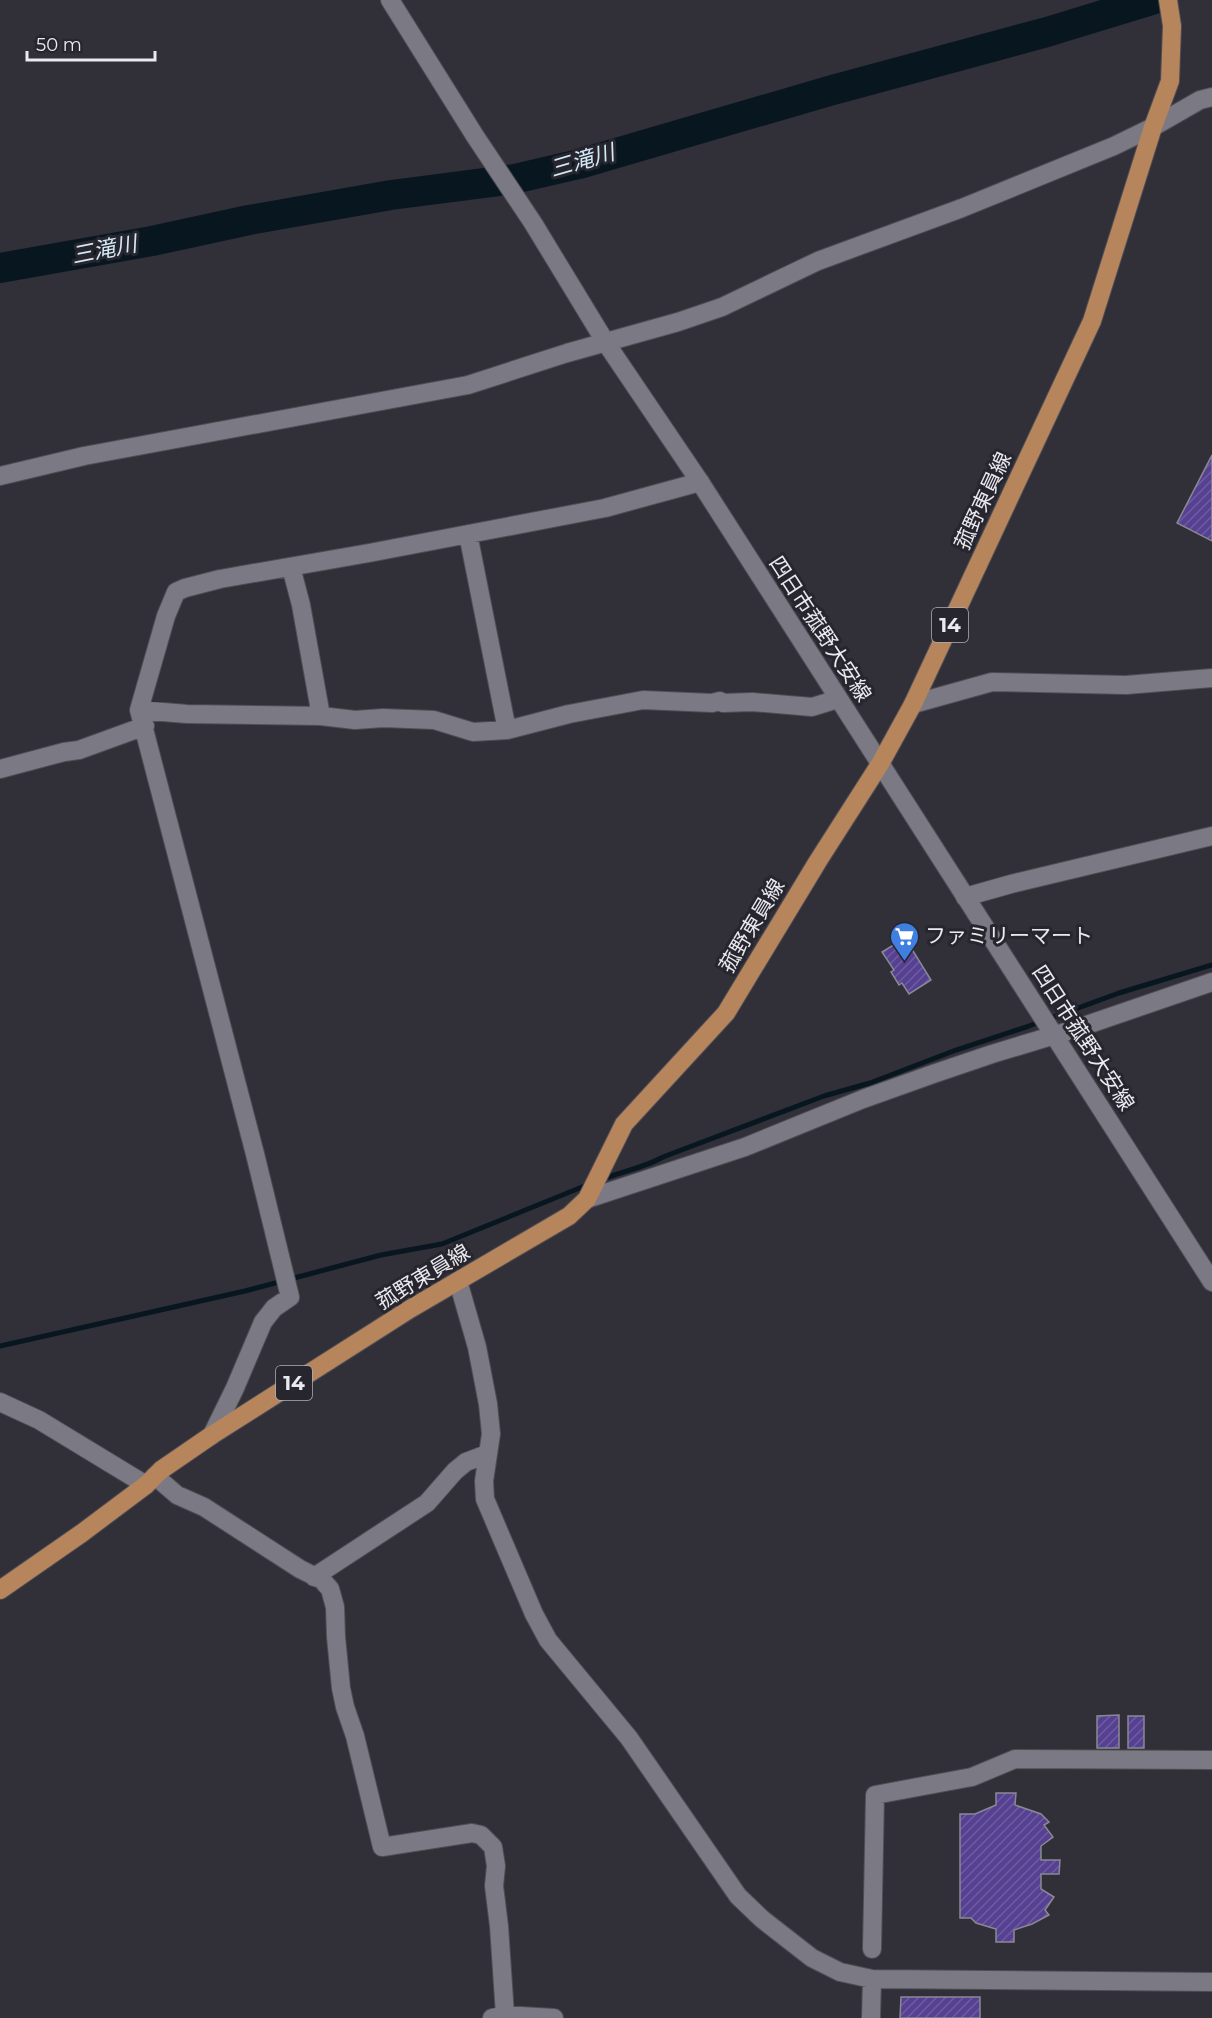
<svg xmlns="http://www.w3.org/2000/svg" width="1212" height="2018" viewBox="0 0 1212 2018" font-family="Montserrat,'Noto Sans JP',sans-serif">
<defs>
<pattern id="building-hatch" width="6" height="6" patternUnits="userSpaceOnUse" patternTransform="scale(1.5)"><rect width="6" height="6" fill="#564091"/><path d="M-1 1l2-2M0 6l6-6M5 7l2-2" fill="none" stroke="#6e5ca1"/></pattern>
</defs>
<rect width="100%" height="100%" fill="#312f38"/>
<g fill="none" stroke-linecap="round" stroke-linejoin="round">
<path stroke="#08171f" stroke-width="5" d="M601,1180C622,1171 644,1168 663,1157L824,1096L870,1083L956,1050L1029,1026L1119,993L1212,965
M0,1346L245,1291L381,1255L442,1244L587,1185"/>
<path stroke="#08171f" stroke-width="30" d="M0,268L152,241L249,220L391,195L514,179L579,164L829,91L1047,32L1152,0"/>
</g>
<path fill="url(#building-hatch)" stroke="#8a8993" stroke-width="1.5" d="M1212,455V541L1177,523Z
M905,938L931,980L909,994L902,983L899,985L891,972L894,970L882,952Z
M1119,1715V1748H1097V1716Z
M1128,1716H1144V1748H1128Z
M996,1793H1016L1015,1805L1041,1814L1049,1822L1044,1825L1053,1837L1041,1846V1860H1060L1059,1874H1041V1889L1054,1897L1045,1910L1049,1915L1032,1924L1014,1930V1942H996V1929L976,1923L971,1918H960V1814H975L996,1805Z
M901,1997H980V2018H900Z"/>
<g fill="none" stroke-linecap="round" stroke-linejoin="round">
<defs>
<path id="street" d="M0,476L84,456L468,385L567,353L678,322L722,307L818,261L962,208L1114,146L1153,127L1200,100L1212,97
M468,534L507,730
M291,567L301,605L321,716
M913,704L992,682L1126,685L1212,678
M139,710L187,714L321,716L355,720L383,718L434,720L473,732L507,730L569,714L643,700L712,703L720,701L723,703L752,702L812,707L838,699
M0,769L64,752L79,750L145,726
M965,897L1011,884L1212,836
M587,1199L745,1147L863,1099L933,1074L992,1054L1075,1029L1212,982
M458,1281L477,1347L488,1404L491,1434L484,1481L485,1499L534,1614L548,1640L629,1738L738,1896L762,1919L812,1958L840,1972L872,1979L1212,1982
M0,1402L39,1420L146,1485
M212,1435L235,1388L263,1322L274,1308L290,1297L255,1154L139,710L166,616L176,592L185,588L220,579L369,553L605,508L700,482
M155,1476L177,1495L204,1507L300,1569L322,1580L330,1589L335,1607L336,1637L341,1688L345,1707L355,1736L382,1847L472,1833L481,1835L493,1847L496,1866L494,1886L499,1926L505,2015
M314,1577L427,1503L455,1471L466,1462L487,1454
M872,1949L875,1795L972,1777L1015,1759L1212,1760
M492,2018L505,2015L554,2018
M871,2018L872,1979"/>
<path id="secondary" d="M390,0L475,136L533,223L606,343L700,482L1212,1282"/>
<path id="primary" d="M0,1590L82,1533L146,1485L161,1470L212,1435L410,1309L569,1216L587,1199L624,1124L726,1013L818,861L880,764L913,704L1092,321L1153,127L1170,81L1172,26L1168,0"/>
</defs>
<use href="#street" stroke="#4f4e55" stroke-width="20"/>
<use href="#secondary" stroke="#4f4e55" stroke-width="20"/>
<use href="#primary" stroke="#4f4e55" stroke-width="20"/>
<use href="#street" stroke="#7b7a84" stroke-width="18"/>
<use href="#secondary" stroke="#7b7a84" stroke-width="18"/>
<use href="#primary" stroke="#b7855b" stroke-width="18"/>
</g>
<defs>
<symbol id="supermarket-pin" viewBox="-11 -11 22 30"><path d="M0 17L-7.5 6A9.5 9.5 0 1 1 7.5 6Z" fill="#3f7fe0" stroke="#27252d"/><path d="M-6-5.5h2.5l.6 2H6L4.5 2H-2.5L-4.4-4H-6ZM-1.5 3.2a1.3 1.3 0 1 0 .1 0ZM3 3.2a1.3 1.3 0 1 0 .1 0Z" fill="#fff"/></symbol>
</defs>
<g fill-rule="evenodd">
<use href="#supermarket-pin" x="888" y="920" width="33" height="45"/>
</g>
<g text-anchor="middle" stroke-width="6" stroke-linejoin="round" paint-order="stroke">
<g fill="#27252d" stroke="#b0aeb5" stroke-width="1.5">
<rect x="932" y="608" width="36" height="34" rx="4.5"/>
<rect x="276" y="1366" width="36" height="34" rx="4.5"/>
</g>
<g font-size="20" font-weight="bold" fill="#eae9ef">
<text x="950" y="632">14</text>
<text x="294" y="1390">14</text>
</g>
<g font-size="21" fill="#eae9ef" stroke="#27252d">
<text transform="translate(983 501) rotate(-65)" y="7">菰野東員線</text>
<text transform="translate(820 629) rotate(57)" y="7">四日市菰野大安線</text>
<text transform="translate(752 926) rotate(-59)" y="7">菰野東員線</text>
<text transform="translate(1083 1038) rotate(57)" y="7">四日市菰野大安線</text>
<text transform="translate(423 1277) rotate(-31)" y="7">菰野東員線</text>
</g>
<g font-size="21" fill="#eae9ef" stroke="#27252d" text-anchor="start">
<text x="925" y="943">ファミリーマート</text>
</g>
<g font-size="22" font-style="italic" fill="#d1e9f7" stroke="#27252d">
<text transform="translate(582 160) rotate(-16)" y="8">三滝川</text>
<text transform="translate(104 249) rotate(-11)" y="8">三滝川</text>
</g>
</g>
<path d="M27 51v9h128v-9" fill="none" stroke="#eae9ef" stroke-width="3"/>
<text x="36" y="51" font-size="18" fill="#eae9ef" stroke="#27252d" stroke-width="4.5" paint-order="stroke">50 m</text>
</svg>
